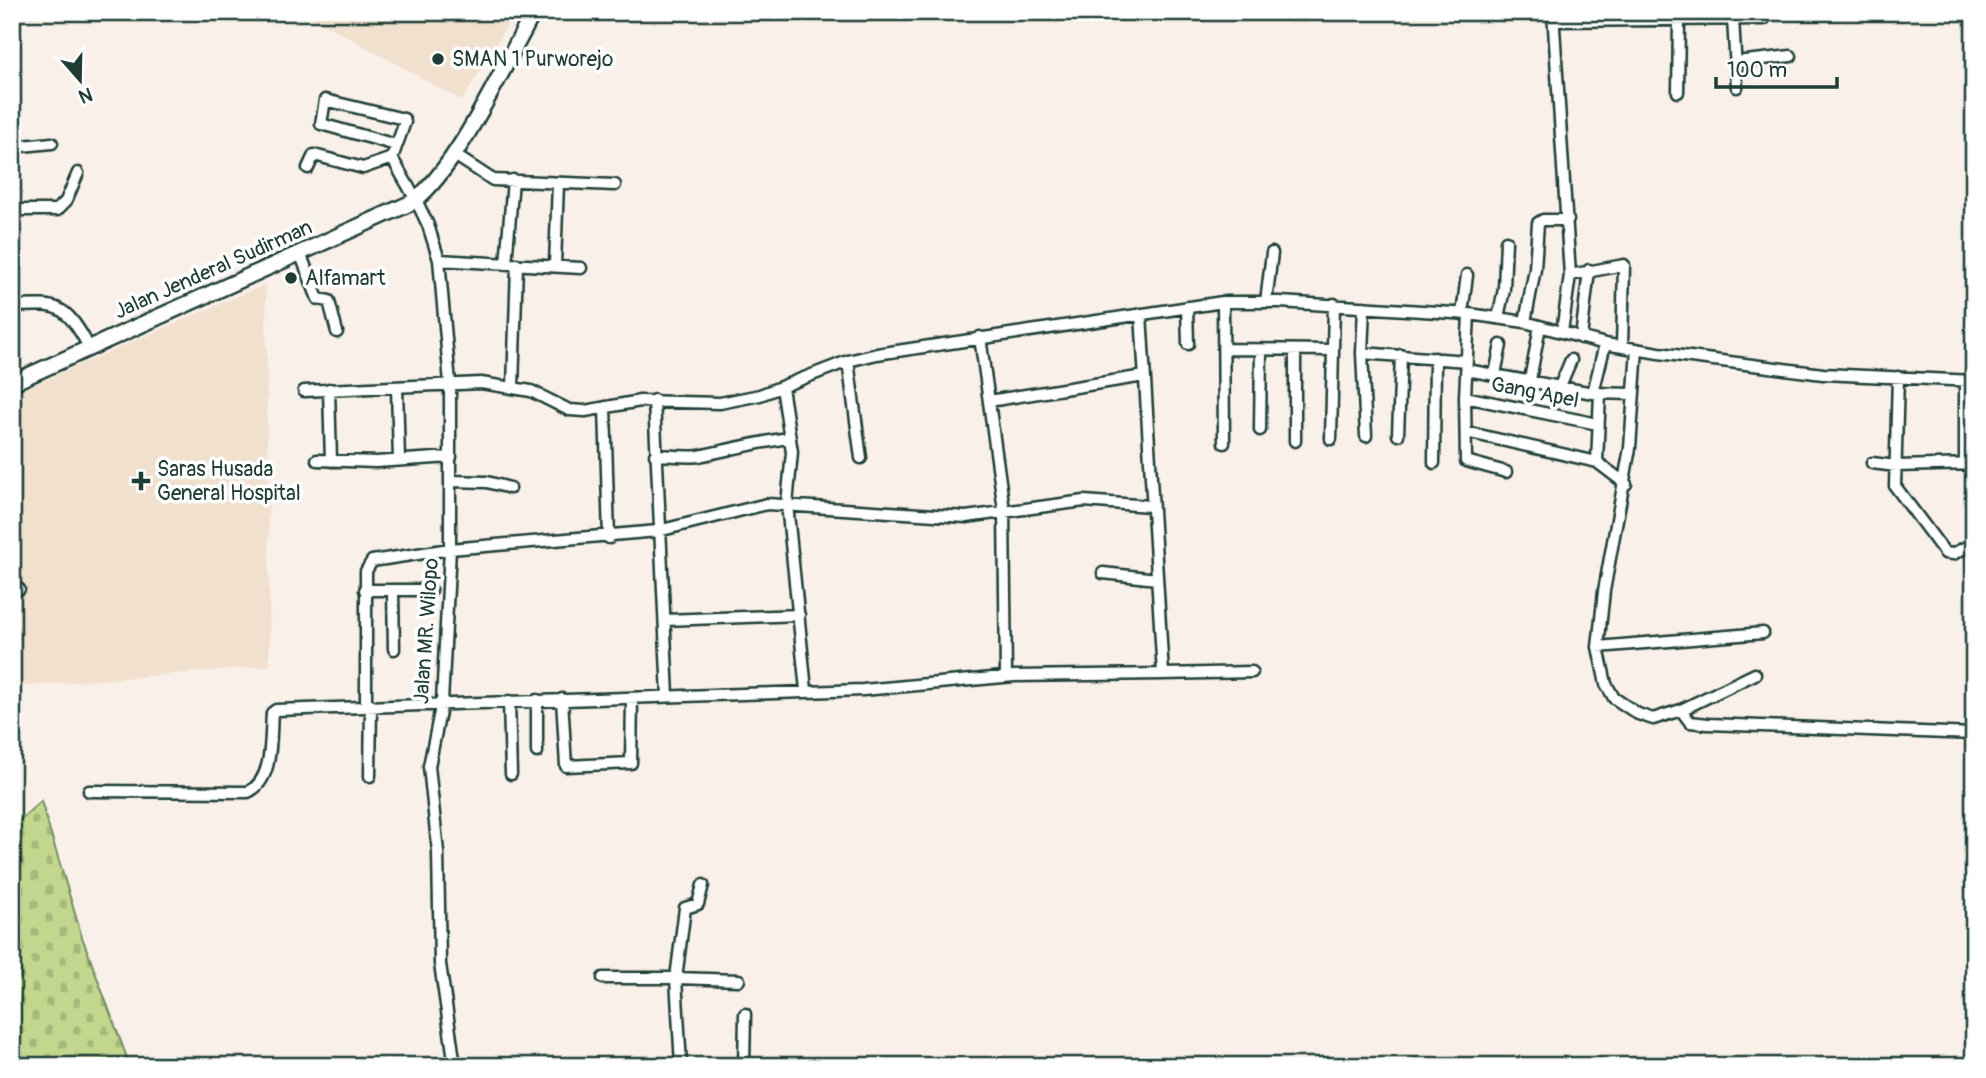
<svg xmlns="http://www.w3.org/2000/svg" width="1986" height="1078" viewBox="0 0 1986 1078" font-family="Pangolin,sans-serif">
<defs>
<pattern id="cemetery-stones" width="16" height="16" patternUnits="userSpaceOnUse" patternTransform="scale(1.75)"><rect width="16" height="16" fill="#c2d78d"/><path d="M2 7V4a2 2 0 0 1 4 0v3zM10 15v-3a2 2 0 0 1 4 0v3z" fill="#a6b97a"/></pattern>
</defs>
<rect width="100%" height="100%" fill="#f9f1e9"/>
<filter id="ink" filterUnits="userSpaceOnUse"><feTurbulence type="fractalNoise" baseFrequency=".0143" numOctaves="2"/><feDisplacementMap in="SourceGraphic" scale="14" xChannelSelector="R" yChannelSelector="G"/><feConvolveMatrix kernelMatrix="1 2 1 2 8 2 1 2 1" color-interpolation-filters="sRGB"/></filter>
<g filter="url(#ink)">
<path fill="#f2e0cf" d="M317,12H515L462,101L314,18Z
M266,284L270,666L15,687L12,638V394Z"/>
<path fill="url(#cemetery-stones)" stroke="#708a60" stroke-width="2" d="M41,801L82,937L130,1066H12V827Z"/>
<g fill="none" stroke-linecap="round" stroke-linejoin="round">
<defs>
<path id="street" d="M1553,12L1570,275L1562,332
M1733,19L1737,87
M1554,21L1764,19
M1736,62L1791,56
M1678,92L1679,21
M396,145L321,124L325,100L404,119L405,122L392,158L412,193
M12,147L52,143
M453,154L493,180L615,185
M308,168L314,155L363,168L392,158
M416,200L428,225L439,260L450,383V549L442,702L429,766L438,852L440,964L455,1066
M12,210H57L66,201L78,173
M300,253L318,299L329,301L337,332
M439,260L581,268
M506,264L513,180
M555,265L558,183
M1570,275L1624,265L1622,347
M1223,302L1224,443
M1266,302L1272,253
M12,306C54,305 63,301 85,340
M1187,307L1188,344
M1364,307L1362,353L1366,436
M1462,314L1467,275
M1469,314L1465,397L1466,461L1506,472
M1498,318L1504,289L1506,241
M1525,322L1535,269L1538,223L1543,220H1568
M980,337L1004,510L1006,677
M1581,338L1589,270
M1224,349L1332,350
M1637,349L1630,448L1604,591L1598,647L1763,633
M1295,350V441
M1362,353L1467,361
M848,361L861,458
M1467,370L1593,393L1634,394
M1495,374L1501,345
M1898,377L1895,486L1945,553L1953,554L1974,543
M1530,380L1540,326
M1560,386L1571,360
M513,387L517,264
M782,387L792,452L787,504L806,690
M397,388L399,460
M329,389L331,461
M304,391L481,383L531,391L569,410L585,411L640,401L720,403L760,395L848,361L877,354L1223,302H1280L1469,314L1525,322L1605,344L1659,353L1823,374L1974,381
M1593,393L1605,344
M1465,397L1598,424
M654,400L668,696
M989,401L1144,376
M605,407L609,538
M1260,430L1261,350
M1466,432L1597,462L1626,484
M1398,435L1401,355
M1331,439L1334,304
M655,455C669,455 686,458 699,456C728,450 759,442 789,438
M317,460L376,462L451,457
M1597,462L1600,393
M1434,463L1435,358
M1872,463L1896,466L1974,464
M1965,465V381
M451,481L487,482L510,488
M1103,573L1157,579
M365,590H393
M12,591L19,589
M665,620L799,615
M1598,647L1606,684L1614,698L1638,714L1653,719L1681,710L1755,674
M394,649L393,590H431
M1163,674L1252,672
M562,699L566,766L631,763L632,698
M537,700V752
M509,701L511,774
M366,705V571L372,561L450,549L658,531L767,504L966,517L1084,501L1150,506
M1681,710L1690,722L1708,724L1974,734
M370,776L371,705
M89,791L248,792C274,780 270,737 272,713L276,710L863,690L1014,676L1163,674L1141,314
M603,978H676L685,908L698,904L703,885
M681,1066L676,978L739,980
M744,1066L745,1014"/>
<path id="secondary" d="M12,383L413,202C459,166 503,66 534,12"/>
</defs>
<use href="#street" stroke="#1f3d34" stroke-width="15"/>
<use href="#secondary" stroke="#1f3d34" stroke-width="19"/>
<use href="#street" stroke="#fff" stroke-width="10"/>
<use href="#secondary" stroke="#fff" stroke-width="14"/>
</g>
</g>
<g fill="#1f3d34" stroke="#fff" stroke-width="2.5">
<circle cx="438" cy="59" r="7"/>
<circle cx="291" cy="278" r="7"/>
<path d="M137.5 470.5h7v7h7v7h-7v7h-7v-7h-7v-7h7z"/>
</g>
<g text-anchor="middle" stroke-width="7" stroke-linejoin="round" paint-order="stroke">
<g font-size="21" fill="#1f3d34" stroke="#fff" text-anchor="start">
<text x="452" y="66">SMAN 1 Purworejo</text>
<text x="305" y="285">Alfamart</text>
<text x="157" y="476">Saras Husada<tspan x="157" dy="24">General Hospital</tspan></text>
</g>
<g font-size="21" fill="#1f3d34" stroke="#fff">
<text transform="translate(213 269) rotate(-24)" y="7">Jalan Jenderal Sudirman</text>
<text transform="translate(1535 392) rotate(11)" y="7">Gang Apel</text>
<text transform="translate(426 631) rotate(-86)" y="7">Jalan MR. Wilopo</text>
</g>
</g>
<rect width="1986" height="1078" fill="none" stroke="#fff" stroke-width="42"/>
<rect x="21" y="21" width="1944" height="1036" fill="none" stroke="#1f3d34" stroke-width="2.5" filter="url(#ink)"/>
<g transform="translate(80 80) rotate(160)" stroke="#ffffff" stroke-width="5" paint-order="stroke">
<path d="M0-5L12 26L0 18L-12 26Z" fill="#1f3d34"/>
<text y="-10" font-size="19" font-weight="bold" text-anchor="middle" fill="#1f3d34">N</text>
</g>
<path d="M1716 77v10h121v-10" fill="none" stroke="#1f3d34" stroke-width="3.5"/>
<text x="1727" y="77" font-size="21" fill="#1f3d34" stroke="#ffffff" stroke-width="5" paint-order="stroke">100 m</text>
</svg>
